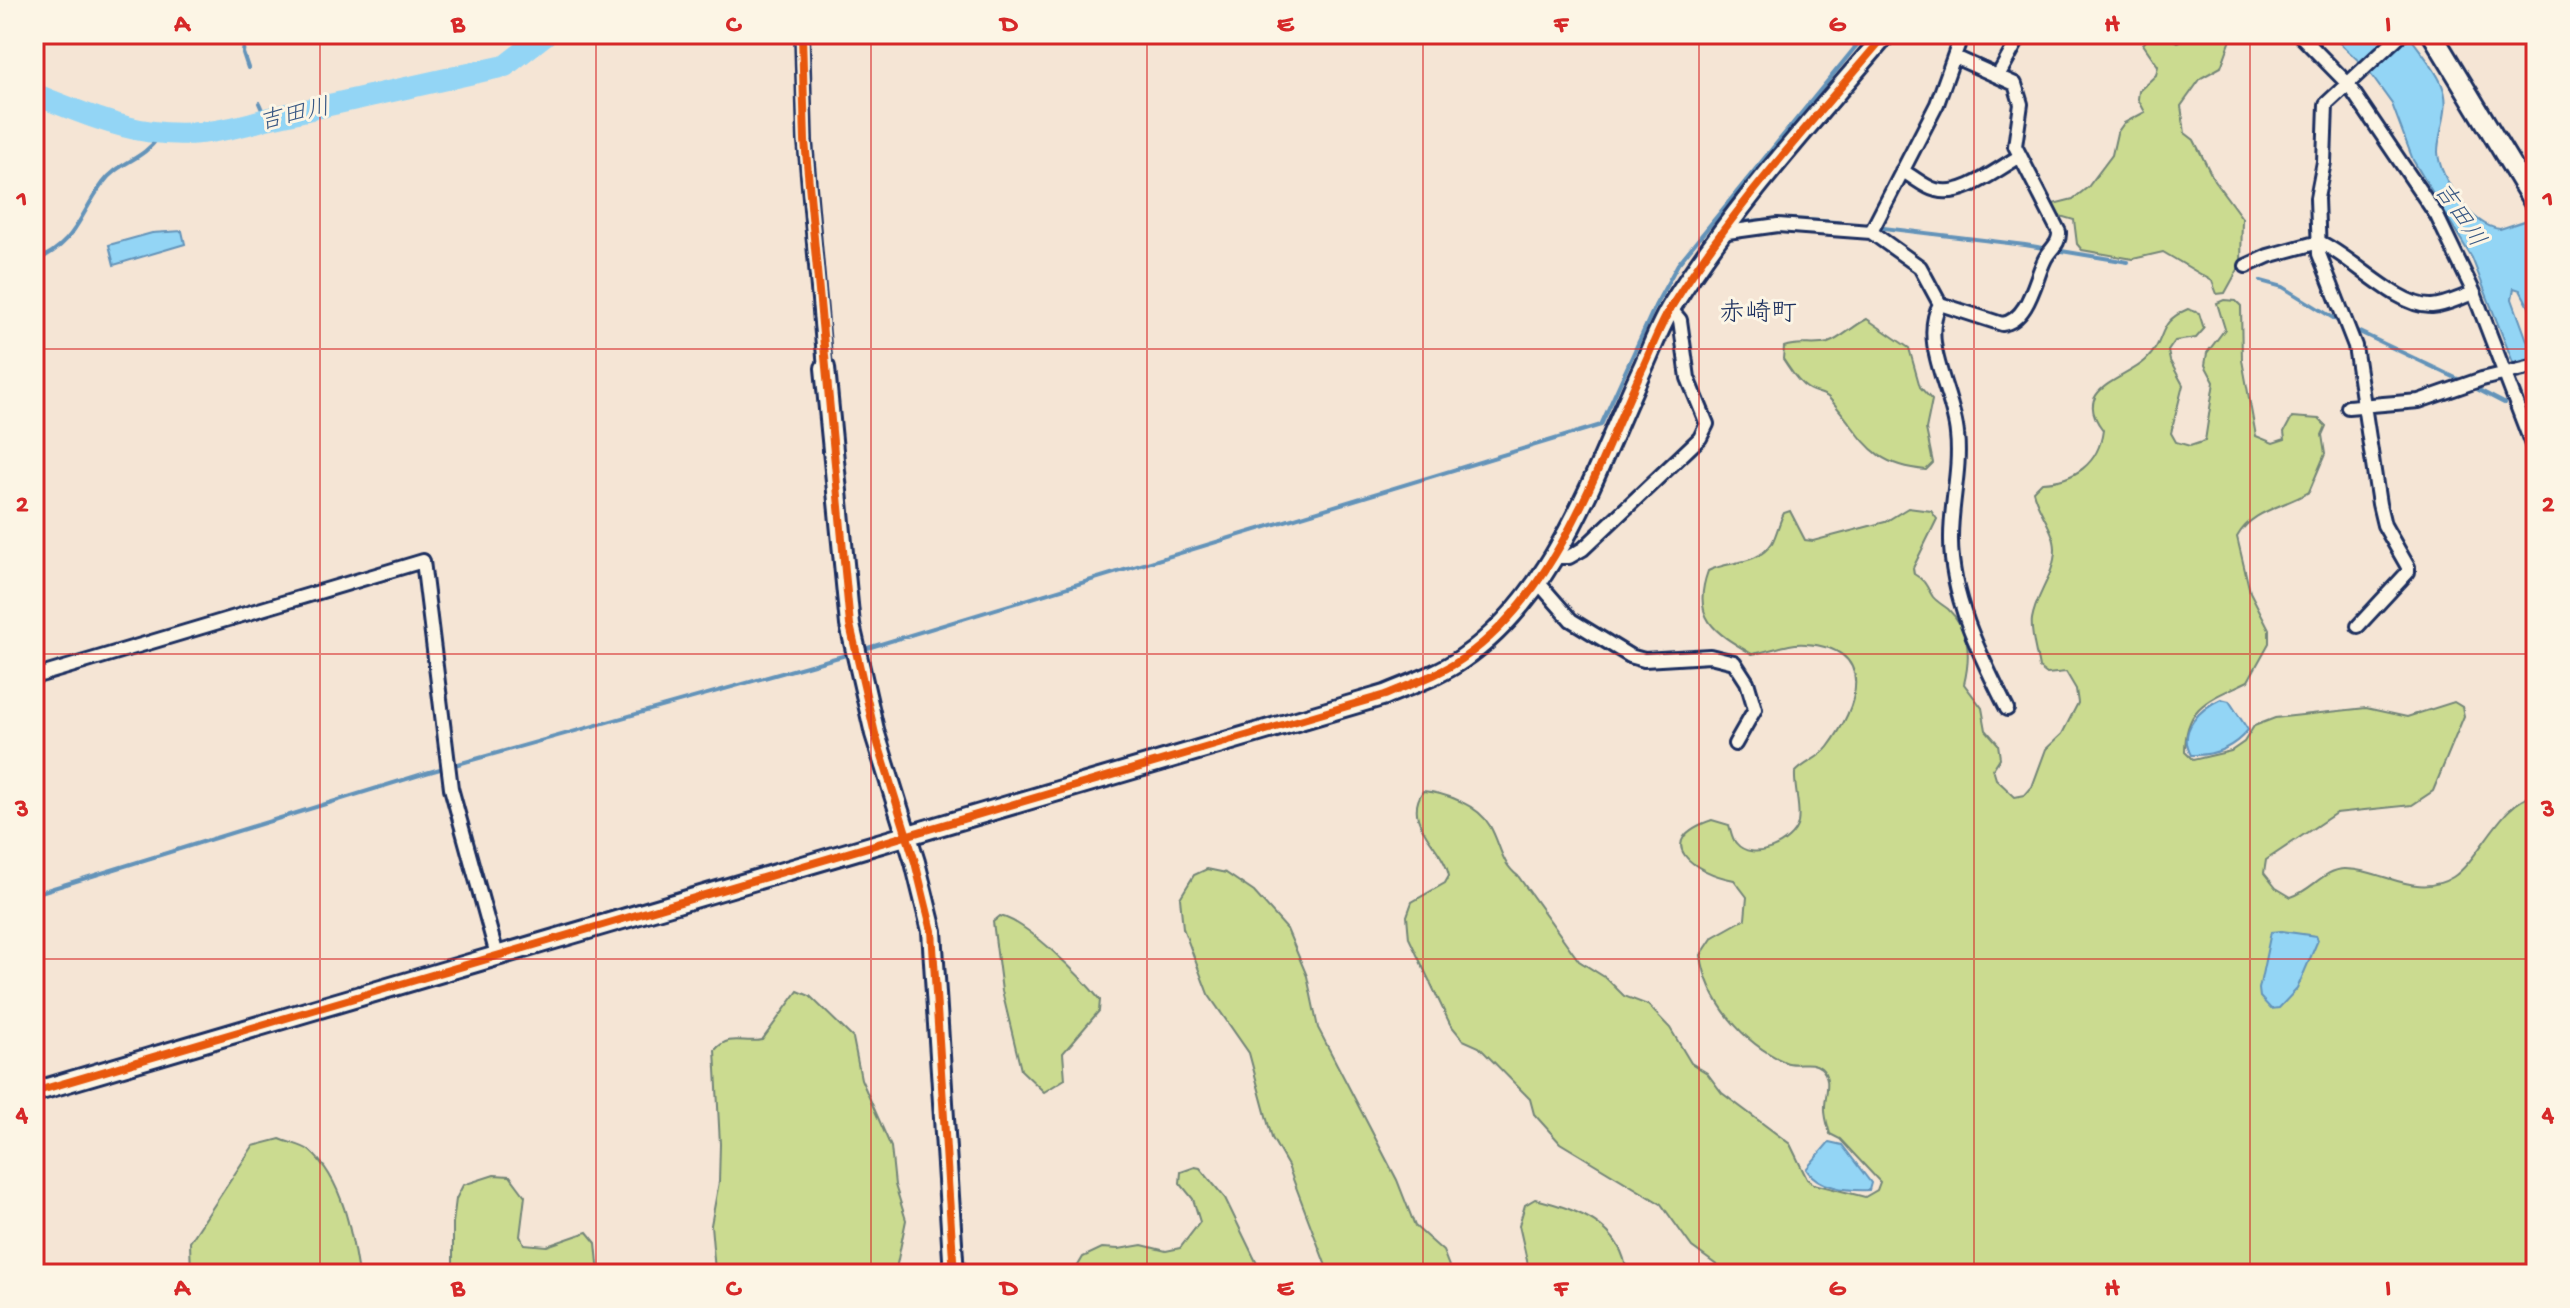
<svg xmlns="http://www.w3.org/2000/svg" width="2570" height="1308" viewBox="0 0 2570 1308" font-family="'Gochi Hand','Klee One',sans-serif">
<rect width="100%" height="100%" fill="#f5e5d5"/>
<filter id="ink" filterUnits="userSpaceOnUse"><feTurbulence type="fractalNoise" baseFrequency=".0125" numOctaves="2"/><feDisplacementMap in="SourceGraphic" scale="16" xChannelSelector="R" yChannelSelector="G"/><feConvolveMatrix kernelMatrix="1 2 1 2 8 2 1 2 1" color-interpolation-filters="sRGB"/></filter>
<g filter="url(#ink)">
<path fill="#cbdb90" stroke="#738577" stroke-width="2" d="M2152,34H2163L2177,42L2199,34H2233L2221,67L2201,78L2181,106L2185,133L2194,140L2214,180L2242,218L2241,264L2225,293L2217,294L2212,281L2163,252L2133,259L2082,250L2077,244L2074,220L2053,214L2051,209L2053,204L2073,199L2088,187L2112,155L2117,133L2124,123L2145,112L2138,99L2139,91L2156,75L2158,66L2143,44Z
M2224,300L2236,301L2241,306L2242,360L2256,436L2273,443L2285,439L2284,432L2292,417L2319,419L2326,426L2322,435L2325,454L2309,492C2284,507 2252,510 2237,537L2250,592L2269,629V643L2248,681C2211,699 2185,704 2185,752L2193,760L2231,751L2244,742L2254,726L2275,718L2366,708L2407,717L2454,702L2462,707L2464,716L2433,791L2412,805L2336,813L2266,860L2264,873L2276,888L2291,897C2311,891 2324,869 2345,869C2383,869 2416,900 2453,877C2479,861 2503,797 2536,796V1274H1729L1692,1247L1661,1204L1560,1143L1534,1114L1530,1099L1479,1047L1463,1040L1450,1024L1409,938L1407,916L1412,902L1445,883L1449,876C1443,845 1401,823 1423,791C1446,793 1478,805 1490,826C1501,845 1500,862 1518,876L1579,961L1606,978L1624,996L1648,1005L1670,1028L1691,1063L1707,1073L1722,1093L1790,1144L1807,1179L1814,1184L1865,1197L1877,1190L1880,1182L1840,1139L1830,1134C1828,1126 1825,1118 1825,1110C1824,1097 1833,1079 1821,1068C1811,1059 1796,1067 1785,1062C1743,1043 1707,1001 1701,955L1713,937L1745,919L1747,897L1734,880C1694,873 1650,841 1712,820L1729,825C1731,831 1732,839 1736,843C1752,863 1793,844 1798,823C1801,808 1794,789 1795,773C1804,762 1819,759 1828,747C1858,707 1878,649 1806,644C1787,642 1770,652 1752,654C1714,632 1691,618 1708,571C1729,560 1757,566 1772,543C1777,534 1779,522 1784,513L1790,511L1805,540L1813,541L1885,522L1908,508L1931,511L1937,519L1913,568L1914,574C1926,581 1926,586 1933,597C1937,602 1943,605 1948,609C1970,630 1971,655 1964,684L1982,708L1986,730L1998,744L2000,758L1993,769L1996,779L2015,797L2025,795L2032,787L2046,749L2062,734L2078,703L2076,689L2066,672L2047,674L2039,668C2037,655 2030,632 2032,619C2036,594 2055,575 2055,549C2055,530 2037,510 2033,491L2042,482C2074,481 2099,464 2103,430C2070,388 2125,380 2146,360C2168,339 2155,323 2188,309L2199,313L2204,329L2196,338L2175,341L2168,351L2170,361L2183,385L2171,433L2176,442L2190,446L2205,441L2214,382L2205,365L2207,353L2225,329L2217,303Z
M1867,319L1909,348L1920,387L1932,400L1926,429L1933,463L1926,470C1867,465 1864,436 1829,398C1824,393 1814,393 1807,388C1797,382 1790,369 1783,359L1784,347C1800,341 1812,347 1828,343C1841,339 1854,325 1867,319Z
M1207,869L1226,873L1254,892L1287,929L1307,976L1318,1028L1397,1180L1415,1226L1443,1251L1452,1274H1329L1288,1166L1272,1138L1249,1053L1208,994L1183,928L1180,898L1194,875Z
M1000,916C1028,922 1082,978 1100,1000L1099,1011L1063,1053L1065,1079L1044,1092L1021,1070L1002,991L993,922Z
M798,991L810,996L853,1038L861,1079L891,1147L895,1185L906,1220L895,1274H717L715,1271L711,1225L719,1182L720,1144L715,1050C730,1033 743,1044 762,1040Z
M280,1139C289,1143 303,1145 310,1151C343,1180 352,1234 358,1274H191L190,1242L253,1146Z
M1195,1167L1200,1168L1225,1198L1262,1274H1073L1083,1257L1102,1248L1119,1249L1142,1245L1166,1251L1180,1248L1200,1222L1193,1199L1180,1183L1181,1172Z
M494,1175L510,1176L525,1196L520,1236L524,1244L547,1246L587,1232L596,1243L599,1274H453V1223L456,1199L463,1185Z
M1535,1199C1577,1209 1622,1225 1627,1274H1530L1519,1225L1525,1205Z"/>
<path fill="#93d5f5" stroke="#6393b9" stroke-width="2" d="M2330,34H2399L2364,66Z
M2404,34H2408C2419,50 2435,67 2442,85C2452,108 2438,130 2438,152C2439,178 2472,227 2500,229L2524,221L2534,236L2536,250L2527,262L2536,286V320L2520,290L2514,288L2512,299L2536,365L2516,370L2472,258L2413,160L2392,104L2366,68Z
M182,231L185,244L114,265L109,245L152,233Z
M2221,699L2229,701L2248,730C2233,748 2214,756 2191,755C2177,730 2201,708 2221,699Z
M2281,931L2316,936L2318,940L2297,989L2279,1008L2271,1009L2260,997L2259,989L2271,932Z
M1829,1142L1842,1145L1871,1183L1869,1190C1848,1191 1818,1188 1806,1169Z"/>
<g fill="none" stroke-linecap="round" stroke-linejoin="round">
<path stroke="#6393b9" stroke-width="4" d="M245,34L243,53L248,68
M259,103L266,119
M1736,223C1778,216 1820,220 1862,225
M1875,227L2025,245L2128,262
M34,262C78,242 77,218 103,183C119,161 143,161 159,136
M2261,281L2283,287L2343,324
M2351,328L2462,381
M2473,387L2504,403
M861,650L1601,425L1655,306L1678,264L1866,34
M34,894L426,773L853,653"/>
<path stroke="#93d5f5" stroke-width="22" d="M34,94C124,130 169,149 266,119L505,66L546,34"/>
<defs>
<path id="street" d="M802,34L805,141L825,368
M2299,34L2347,83L2437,216L2474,293L2536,455
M1999,74L2021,34
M1902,171C1913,176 1924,187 1936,190C1963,198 1997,169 2019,157
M1871,232L1920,267L1940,304L2002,324C2028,321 2035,280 2044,261C2049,249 2060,245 2059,232L2015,146L2021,104L2015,84L1955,57
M1720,233L1778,225L1871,232L1937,104L1962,34
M2246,266L2268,256L2319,242C2349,254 2398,308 2432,306C2446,305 2461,297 2474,293
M1940,304C1919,342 1954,394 1957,434C1961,467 1951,503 1951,537C1950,597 1981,657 2007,709
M2348,407L2419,401L2482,379L2536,366
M1553,557H1569L1583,549L1700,438L1707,424L1688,378L1680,320L1670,308
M1538,582L1571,620L1630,656L1644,660L1710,656L1734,662L1747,682L1755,709L1735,744
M2358,626L2408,572V567L2384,525L2379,504L2355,346L2319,254L2317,198L2324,162L2326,104L2401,34
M34,677L423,561L451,788L497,955"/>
<path id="secondary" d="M2432,34L2536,206
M825,368L850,625L875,734L915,862L932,931L954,1274
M34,1092L1385,695C1411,684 1439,675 1462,659C1559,592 1596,467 1644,365C1653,345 1661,323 1673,304C1734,206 1811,123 1886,34"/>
</defs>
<use href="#street" stroke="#1b2f5e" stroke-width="18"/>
<use href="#secondary" stroke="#1b2f5e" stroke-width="24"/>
<use href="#street" stroke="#fcf5e5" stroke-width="12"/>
<use href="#secondary" stroke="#fcf5e5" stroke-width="18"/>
<defs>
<path id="cycleway" d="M802,34L805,141L850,625L875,734L915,862L932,931L954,1274
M34,1092L1385,695C1411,684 1439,675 1462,659C1559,592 1596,467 1644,365C1653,345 1661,323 1673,304C1734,206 1811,123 1886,34"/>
</defs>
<use href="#cycleway" stroke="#fcf5e5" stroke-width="13"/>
<use href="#cycleway" stroke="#e8590c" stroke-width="8"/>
</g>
</g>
<path fill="none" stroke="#d62828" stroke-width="2" stroke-opacity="0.55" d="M320,34V1274M596,34V1274M871,34V1274M1147,34V1274M1423,34V1274M1699,34V1274M1974,34V1274M2250,34V1274M34,349H2536M34,654H2536M34,959H2536"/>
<g text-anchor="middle" stroke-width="6" stroke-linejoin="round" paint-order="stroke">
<g font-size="24" font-style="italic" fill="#395884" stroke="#fcf5e5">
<text transform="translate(294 113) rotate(-13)" y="8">吉田川</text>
<text transform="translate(2461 214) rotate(56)" y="8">吉田川</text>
</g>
<g font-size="26" fill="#1b2f5e" stroke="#fcf5e5">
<text x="1758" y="320">赤崎町</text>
</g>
</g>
<rect width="2570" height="1308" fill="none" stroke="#fcf5e5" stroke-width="88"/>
<rect x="44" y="44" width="2482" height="1220" fill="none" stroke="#d62828" stroke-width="3"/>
<g font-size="26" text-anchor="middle" font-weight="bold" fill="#d62828">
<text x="182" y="31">A</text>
<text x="458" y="31">B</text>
<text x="733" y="31">C</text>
<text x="1009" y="31">D</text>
<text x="1285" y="31">E</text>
<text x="1561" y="31">F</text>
<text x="1837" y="31">G</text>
<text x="2112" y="31">H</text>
<text x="2388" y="31">I</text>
<text x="22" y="206">1</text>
<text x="2548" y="206">1</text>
<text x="22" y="511">2</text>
<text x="2548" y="511">2</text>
<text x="22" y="816">3</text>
<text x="2548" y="816">3</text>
<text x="22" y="1121">4</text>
<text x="2548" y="1121">4</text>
<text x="182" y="1295">A</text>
<text x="458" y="1295">B</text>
<text x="733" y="1295">C</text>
<text x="1009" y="1295">D</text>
<text x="1285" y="1295">E</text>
<text x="1561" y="1295">F</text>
<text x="1837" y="1295">G</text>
<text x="2112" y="1295">H</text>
<text x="2388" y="1295">I</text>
</g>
</svg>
